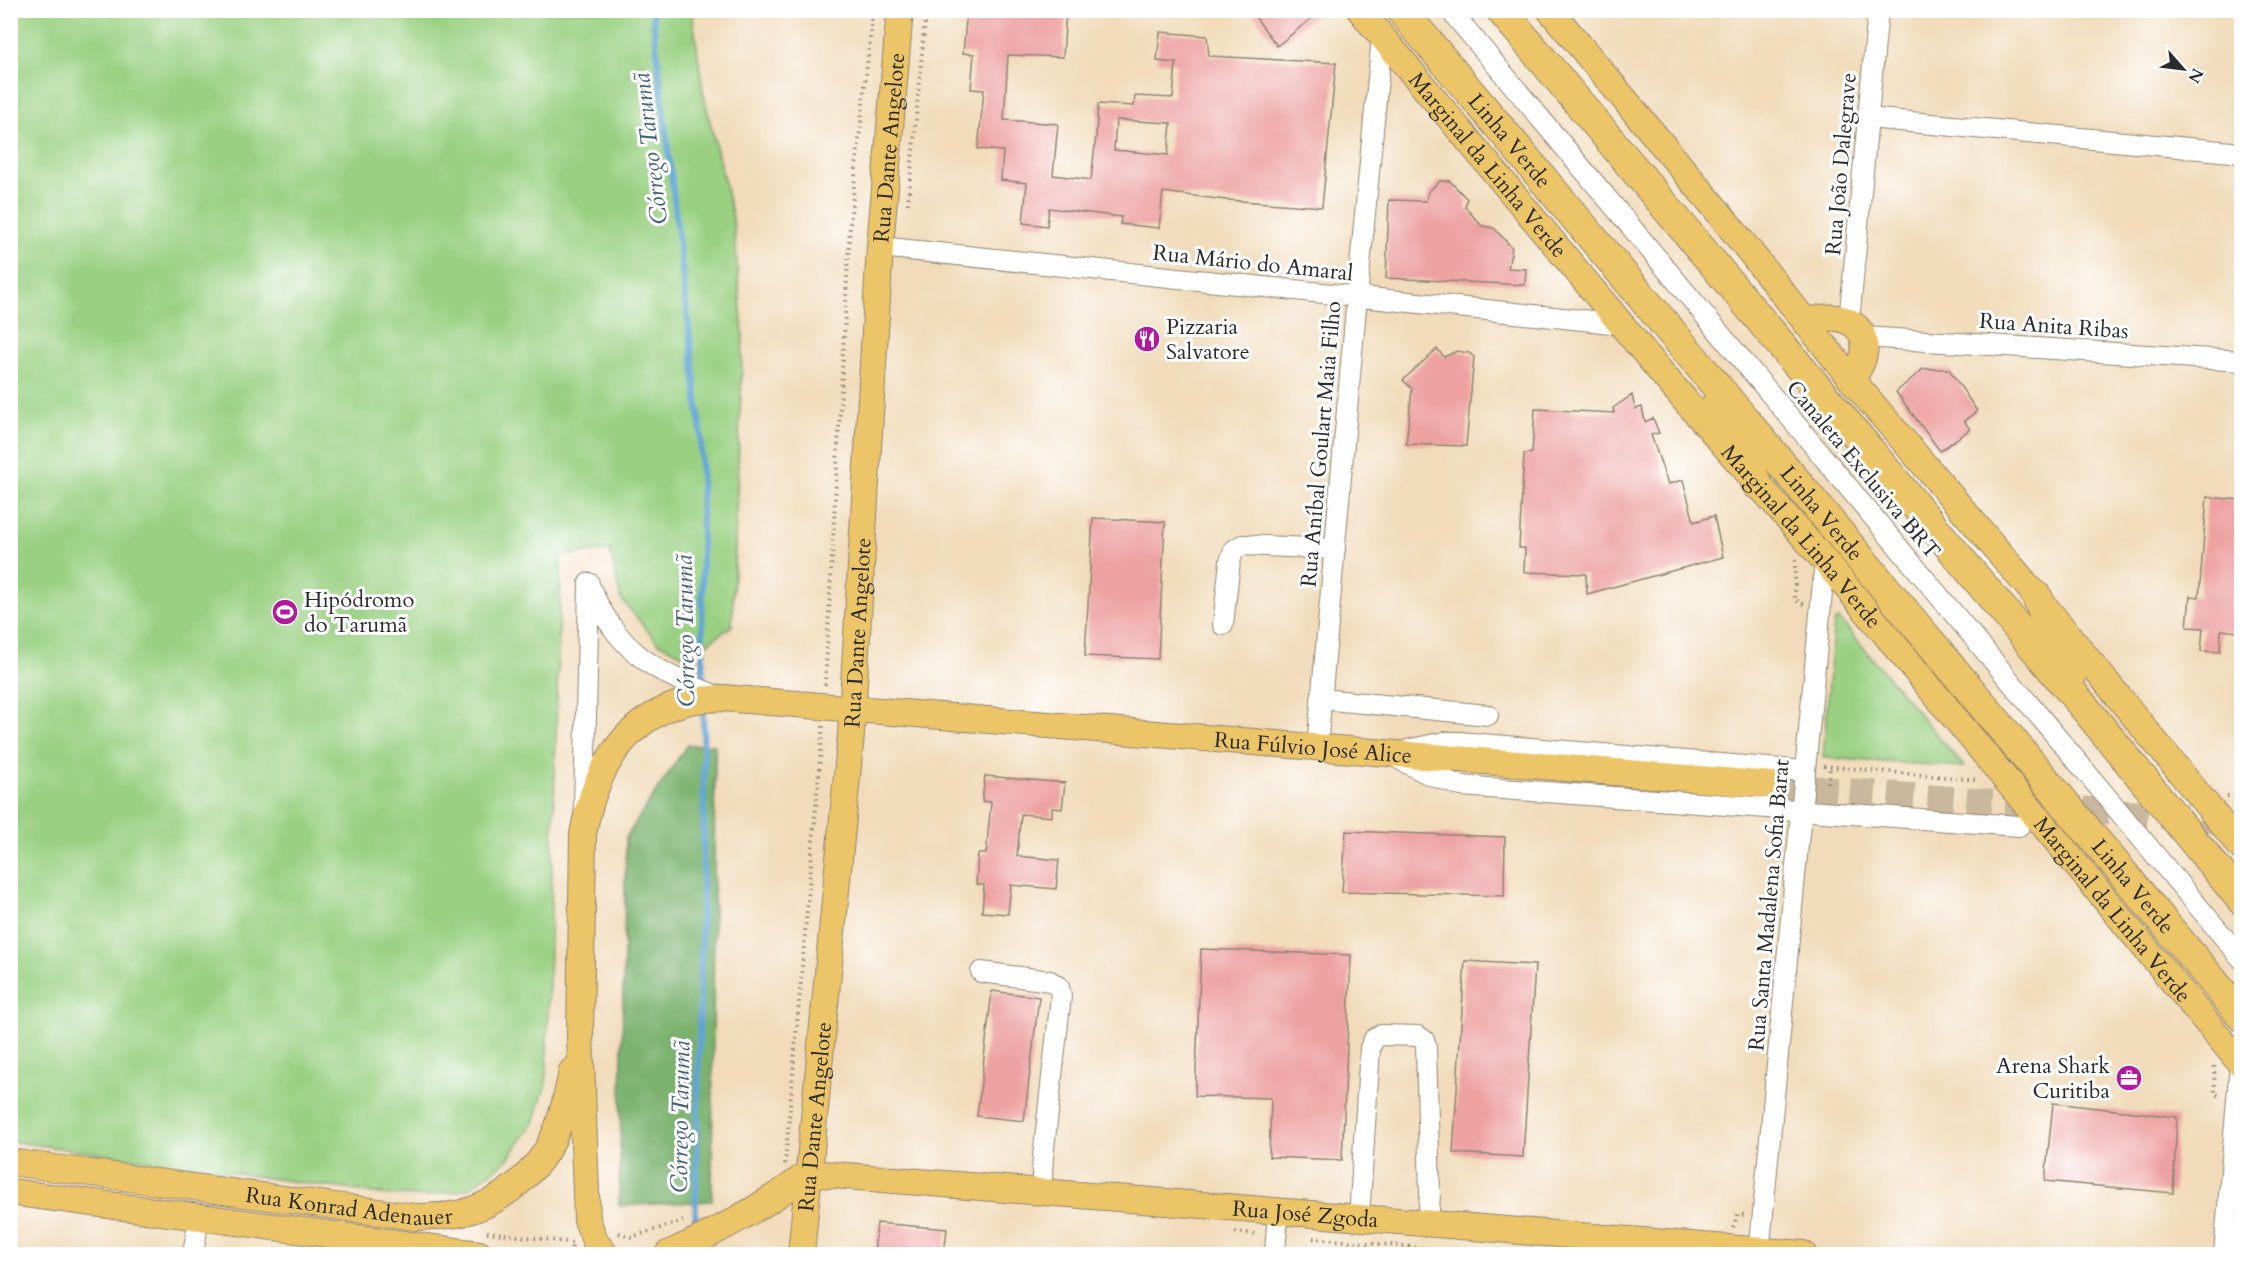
<svg xmlns="http://www.w3.org/2000/svg" width="2252" height="1265" viewBox="0 0 2252 1265" font-family="Cardo,serif">
<rect width="100%" height="100%" fill="#fff"/>
<filter id="ink" filterUnits="userSpaceOnUse"><feTurbulence type="fractalNoise" baseFrequency=".0167" numOctaves="2"/><feDisplacementMap in="SourceGraphic" scale="12" xChannelSelector="R" yChannelSelector="G"/><feConvolveMatrix kernelMatrix="1 2 1 2 8 2 1 2 1" color-interpolation-filters="sRGB"/></filter>
<filter id="wash" filterUnits="userSpaceOnUse"><feTurbulence type="fractalNoise" baseFrequency=".008" numOctaves="4" result="noise"/><feDisplacementMap in="SourceGraphic" scale="24" xChannelSelector="R" yChannelSelector="G"/><feGaussianBlur stdDeviation="1.35" result="paint"/><feColorMatrix in="noise" values="0 0 0 0 0 0 0 0 0 0 0 0 0 0 0 0 0 1.4 0 .05"/><feComposite in="paint" operator="in"/></filter>
<g filter="url(#wash)">
<rect width="100%" height="100%" fill="#f1dbba"/>
<path fill="#9ad082" stroke="#627e56" stroke-width="1.5" d="M11,10L692,11L703,92L733,218L743,334L732,626L687,657L658,643L621,599L610,550L561,556L546,1084L534,1123L506,1161L468,1189L424,1196L388,1195L11,1141Z
M1837,619L1840,620L1964,767L1823,758L1834,622Z"/>
<path fill="#7bb270" stroke="#536e4e" stroke-width="1.5" d="M687,745H715L712,1201L619,1206L626,837Z"/>
<g fill="none" stroke-linecap="round" stroke-linejoin="round">
<path stroke="#61a4d5" stroke-width="6" d="M652,10L701,433L703,688
M695,1234L704,808L703,704"/>
</g>
<g id="blocks">
<path fill="#eda2a1" fill-rule="evenodd" d="M967,10H1066L1063,57L1008,55L1004,120L1058,124L1053,175L1091,180L1096,136L1098,104L1134,106L1135,96L1173,98L1176,63L1157,61L1160,32L1207,36L1209,56L1336,63L1322,207L1226,200L1163,192L1159,228L1120,224L1121,217L1049,208L1047,226L1023,223L1027,183L1001,180L1003,151L978,149L984,90L971,89L974,54L963,53ZM1116,120L1171,123L1168,155L1114,150Z
M1250,10H1322L1277,46Z
M1440,181H1450L1467,199L1465,207L1482,226L1494,228L1512,248L1508,268L1526,269L1525,285L1386,278L1389,200L1426,201L1428,192Z
M1437,349L1444,357L1457,351L1469,353L1474,357L1466,446L1406,444L1412,389L1403,380Z
M1923,369H1949L1977,411L1964,421L1970,429L1940,451L1896,392Z
M1632,395L1635,409L1642,407L1645,422L1653,418L1659,433L1651,435L1668,484L1683,480L1694,522L1714,516L1723,557L1587,594L1586,574L1524,572L1525,548H1519L1524,454L1532,453L1535,409L1614,413L1613,408Z
M2207,497L2241,500V588L2239,632L2221,630L2220,652L2201,651L2203,628L2187,627L2190,596L2199,597Z
M1093,518L1165,522L1158,659L1085,656Z
M985,776L1065,783L1062,809L1052,808V817L1021,814L1017,856L1059,860L1056,889L1011,885L1008,914L982,912L984,885L976,884L978,854H986L991,802L982,801Z
M1346,831L1505,837L1504,896L1342,892Z
M1201,949L1351,955L1342,1160L1269,1157L1271,1098L1195,1096Z
M1465,961L1535,965L1523,1157L1453,1153Z
M992,991L1039,997L1024,1121L977,1116Z
M2053,1103L2177,1117L2173,1193L2045,1181Z
M877,1223L947,1229L944,1254H874Z"/>
</g>
</g>
<g filter="url(#ink)">
<use href="#blocks" fill-opacity="0" stroke="#8e8372" stroke-width="1.5"/>
<g fill="none" stroke-linecap="round" stroke-linejoin="round">
<path stroke="#c9b89d" stroke-width="26" stroke-dasharray="26 13" stroke-linecap="butt" d="M1772,785L2242,822"/>
<defs>
<path id="minor" d="M1450,10L2242,959
M1868,118L2242,153
M880,247L1621,324
M1849,322L1878,10
M1864,337L2242,361
M591,589C618,653 657,673 720,697
M1223,625L1230,561L1234,550L1242,545L1335,549
M1321,699L1488,715
M1317,748L1357,297L1382,37
M1407,750L1445,742H1459L1805,771
M1395,757L1428,774L1461,786L2019,826
M584,807L589,583
M981,972L1050,981L1059,987L1061,996L1043,1157L1041,1192
M1359,1218L1370,1048L1374,1039L1380,1035L1418,1036L1424,1040L1426,1046L1430,1195L1428,1224
M193,1254L199,1217
M1275,1254L1278,1211
M1759,1254L1825,561
M2224,1254L2240,1064"/>
<g id="major">
<path id="s1" d="M1360,10L1670,383L1825,561L2242,1065"/>
<path d="M1550,10L1716,209L1851,379L2037,597L2242,848"/>
<path d="M1805,322C1815,319 1827,316 1837,318C1871,324 1871,357 1851,379"/>
<path id="s2" d="M10,1162L416,1217C431,1216 447,1217 462,1213C501,1203 539,1172 555,1134C563,1114 568,1092 572,1071"/>
<path id="s3" d="M809,1173L1803,1254"/>
<path d="M10,1192L479,1254"/>
<path id="s4" d="M605,1254L596,1243L587,1220L580,1036L583,834C594,773 622,719 686,702C698,699 711,699 723,698L1772,785"/>
<path d="M668,1254C718,1232 764,1206 809,1173"/>
<path id="s5" d="M801,1254L851,734L880,247L900,10"/>
</g>
<g id="highway">
<path id="s6" d="M1401,10L1694,359L2242,1016"/>
<path d="M1501,10L2084,707L2242,900"/>
<path d="M1717,404L1757,484"/>
<path d="M2037,597L2071,676"/>
</g>
</defs>
<use href="#minor" stroke="#8e8372" stroke-width="22"/>
<use href="#major" stroke="#8e8372" stroke-width="28"/>
<use href="#highway" stroke="#8e8372" stroke-width="32"/>
<path stroke="#8e8372" stroke-width="4" stroke-dasharray="1.5 4.5" stroke-linecap="butt" d="M908,204L926,10
M1795,560V600L1804,604
M825,685L850,224L873,10
M1824,766L1978,780
M1828,783L1830,767
M2227,796L2242,797
M2214,1066L2215,1094L2221,1096
M785,1164L823,726
M1733,1227L1738,1214L1746,1215
M487,1232L573,1243
M1235,1232L1257,1234
M619,1233L631,1237L683,1221
M1313,1238L1488,1254
M571,1254L572,1243"/>
<use href="#minor" stroke="#fff" stroke-width="20"/>
<use href="#major" stroke="#edc569" stroke-width="26"/>
<use href="#highway" stroke="#edc569" stroke-width="30"/>
</g>
</g>
<defs>
<symbol id="restaurant-disc" viewBox="-11 -11 22 22"><circle r="9.5" fill="#b5179e" stroke="#fff"/><path d="M-5-6h1v4h1v-4h1v4h1v-4h1v5L-1.5 .5V6h-2V.5L-5-1ZM5-6V6H3V1.5H1.5Q1.5-4 5-6Z" fill="#fff"/></symbol>
<symbol id="stadium-disc" viewBox="-11 -11 22 22"><circle r="9.5" fill="#b5179e" stroke="#fff"/><path d="M0-5a6.5 5 0 1 0 0 10a6.5 5 0 1 0 0-10ZM-3.5-1.8h7v3.6h-7Z" fill="#fff"/></symbol>
<symbol id="office-disc" viewBox="-11 -11 22 22"><circle r="9.5" fill="#b5179e" stroke="#fff"/><path d="M-6-3h4V-5.5h4V-3h4V5H-6ZM-1-4.5V-3h2v-1.5ZM-6 0V1H6V0Z" fill="#fff"/></symbol>
</defs>
<g fill-rule="evenodd">
<use href="#restaurant-disc" x="1132" y="324" width="30" height="30"/>
<use href="#stadium-disc" x="270" y="597" width="30" height="30"/>
<use href="#office-disc" x="2114" y="1063" width="30" height="30"/>
</g>
<g text-anchor="middle" stroke-width="6" stroke-linejoin="round" paint-order="stroke">
<g font-size="22" fill="#2b2b2b" stroke="#fff">
<text dy="8" stroke="none"><textPath href="#s6" startOffset="170">Linha Verde</textPath></text>
<text dy="8" stroke="none"><textPath href="#s5" startOffset="1110">Rua Dante Angelote</textPath></text>
<text transform="translate(1840 164) rotate(-85)" y="8">Rua João Dalegrave</text>
<text dy="8" stroke="none"><textPath href="#s1" startOffset="201">Marginal da Linha Verde</textPath></text>
<text transform="translate(1253 262) rotate(6)" y="8">Rua Mário do Amaral</text>
<text transform="translate(2054 325) rotate(4)" y="8">Rua Anita Ribas</text>
<text transform="translate(1320 444) rotate(-85)" y="8">Rua Aníbal Goulart Maia Filho</text>
<text transform="translate(1864 469) rotate(50)" y="8">Canaleta Exclusiva BRT</text>
<text dy="8" stroke="none"><textPath href="#s6" startOffset="656">Linha Verde</textPath></text>
<text dy="8" stroke="none"><textPath href="#s1" startOffset="687">Marginal da Linha Verde</textPath></text>
<text dy="8" stroke="none"><textPath href="#s5" startOffset="624">Rua Dante Angelote</textPath></text>
<text dy="8" stroke="none"><textPath href="#s4" startOffset="1232">Rua Fúlvio José Alice</textPath></text>
<text dy="8" stroke="none"><textPath href="#s6" startOffset="1142">Linha Verde</textPath></text>
<text transform="translate(1768 905) rotate(-85)" y="8">Rua Santa Madalena Sofia Barat</text>
<text dy="8" stroke="none"><textPath href="#s1" startOffset="1173">Marginal da Linha Verde</textPath></text>
<text dy="8" stroke="none"><textPath href="#s5" startOffset="138">Rua Dante Angelote</textPath></text>
<text dy="8" stroke="none"><textPath href="#s2" startOffset="342">Rua Konrad Adenauer</textPath></text>
<text dy="8" stroke="none"><textPath href="#s3" startOffset="498">Rua José Zgoda</textPath></text>
</g>
<g font-size="22" fill="#2b2b2b" stroke="#fff" text-anchor="start">
<text x="1166" y="334">Pizzaria<tspan x="1166" dy="25">Salvatore</tspan></text>
<text x="304" y="607">Hipódromo<tspan x="304" dy="25">do Tarumã</tspan></text>
<text x="2110" y="1073" text-anchor="end">Arena Shark<tspan x="2110" dy="25">Curitiba</tspan></text>
</g>
<g font-size="24" font-style="italic" fill="#436177" stroke="#fff">
<text transform="translate(650 149) rotate(-97)" y="8">Córrego Tarumã</text>
<text transform="translate(685 631) rotate(-91)" y="8">Córrego Tarumã</text>
<text transform="translate(680 1117) rotate(-89)" y="8">Córrego Tarumã</text>
</g>
</g>
<rect width="2252" height="1265" fill="none" stroke="#fff" stroke-width="36"/>
<g transform="translate(2183 69) rotate(118)" stroke="#ffffff" stroke-width="4.5" paint-order="stroke">
<path d="M0-4.5L10 22L0 15L-10 22Z" fill="#2b2b2b"/>
<text y="-9" font-size="16" font-weight="bold" text-anchor="middle" fill="#2b2b2b">N</text>
</g>
</svg>
